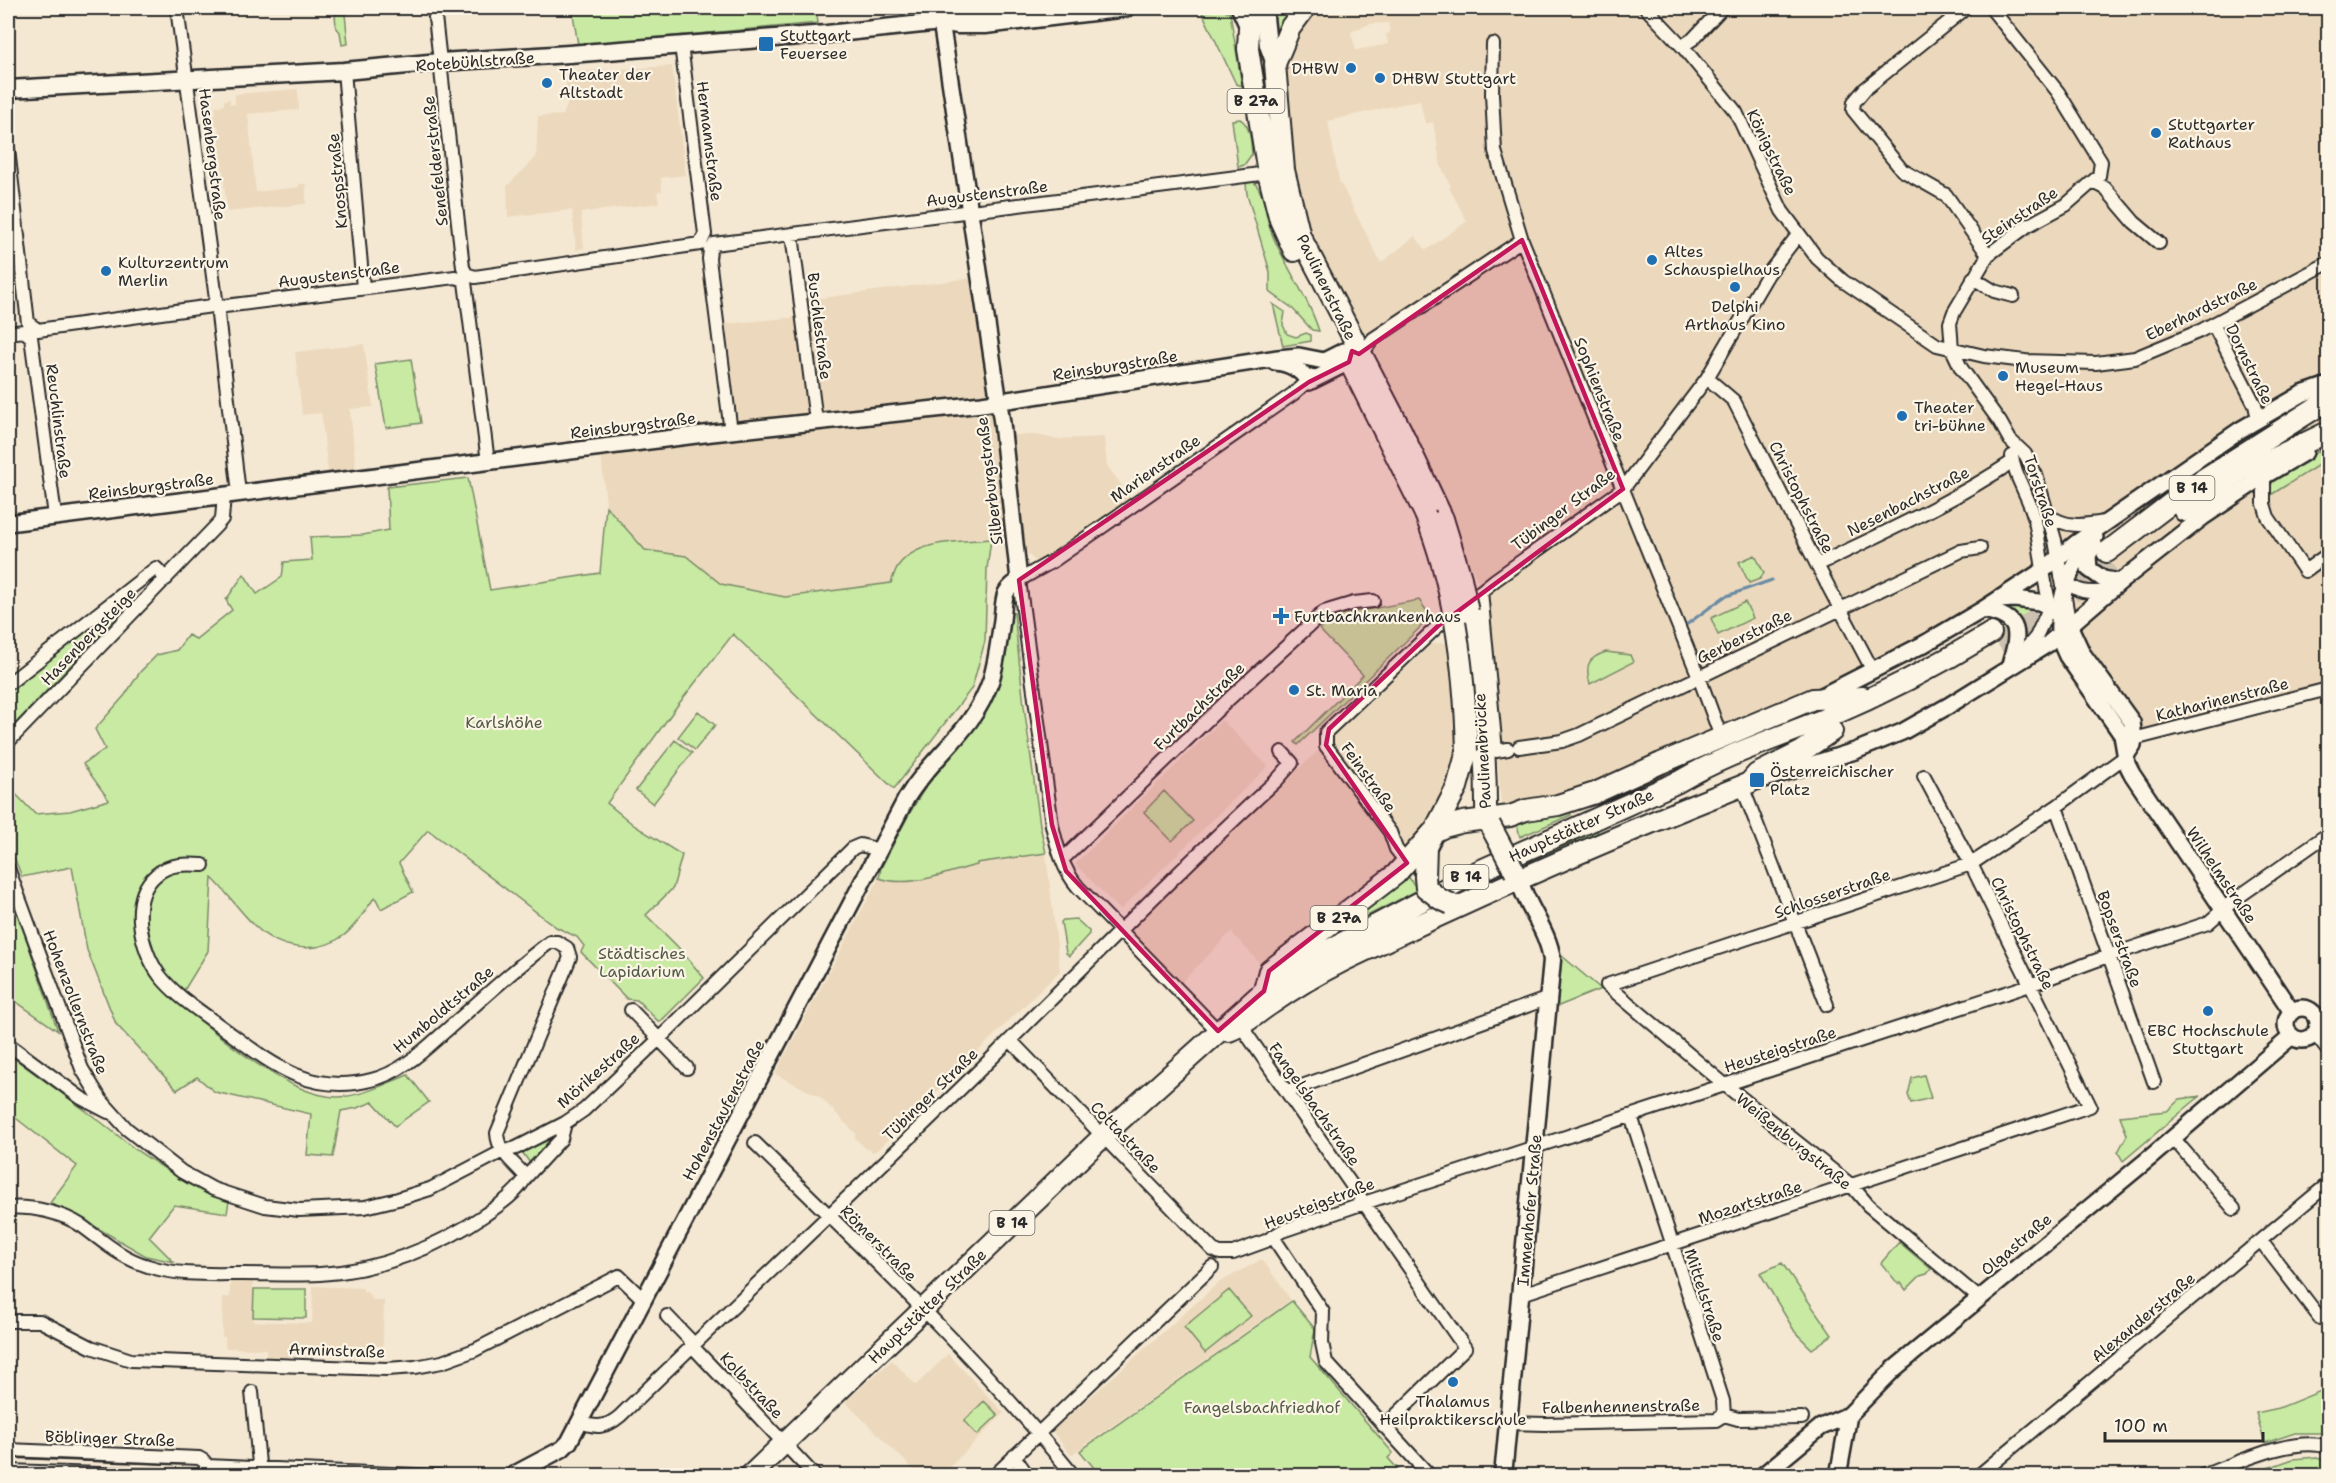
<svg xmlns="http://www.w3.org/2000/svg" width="2336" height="1483" viewBox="0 0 2336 1483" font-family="'Shantell Sans',sans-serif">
<rect width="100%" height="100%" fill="#f5e8d3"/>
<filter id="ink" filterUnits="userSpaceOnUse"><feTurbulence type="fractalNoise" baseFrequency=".0167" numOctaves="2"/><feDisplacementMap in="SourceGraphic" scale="12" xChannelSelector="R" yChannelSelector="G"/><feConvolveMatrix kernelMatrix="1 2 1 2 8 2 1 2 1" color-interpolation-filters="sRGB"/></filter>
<g filter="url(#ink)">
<path fill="#ecd9bd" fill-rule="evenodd" d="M1324,8H2328V683L2130,735L2065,638L2034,570L1977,609L1833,684L1593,789L1502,814L1483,593L1444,507L1368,360L1305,221L1298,189L1286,82L1287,67L1297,37L1313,14ZM1388,23L1390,33L1386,34L1388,44L1356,50L1351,32L1370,24ZM1420,100L1425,124L1433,122L1441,167L1451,186L1449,188L1467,221L1426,250L1415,236L1381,263L1339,180L1328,121Z
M672,66L686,175L661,178L662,191L657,192L659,203L581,213L584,248L576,250L572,210L508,217L507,186L536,157L538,116L563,115L567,105L565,72Z
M298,89L299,110L248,114L256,192L299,187V184H306V204L227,212L218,126L211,125L210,119L216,114L215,106L224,105V100L230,99V104H235V94Z
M971,278L998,402L1003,435H1037L1055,439L1104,437L1107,465L1131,498L1039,565L1020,546L991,539L929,546L914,551L899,565L891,583L786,597L721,584L686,556L645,550L606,506L600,444L739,427L724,324L807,316L806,300Z
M364,344L373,407L350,409L356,469L328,473L321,413L302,415L295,352Z
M1448,642L1459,749L1441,808L1392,874L1266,970L1231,932L1179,985L1127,931L1431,644Z
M1222,720L1268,766L1120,910L1075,864Z
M1046,853L1060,971L876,1151L872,1152L869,1148L867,1150L854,1137L856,1134L820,1097L775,1074L879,878L891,882L924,879L977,865V863Z
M1262,1259L1291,1300L1071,1455L1052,1431L1218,1283Z
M230,1282H253V1321L312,1323L313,1286L363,1288V1292H367L373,1300H384L383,1346H370L369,1350L363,1355L353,1356L348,1349L290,1350V1357H266V1349L225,1348V1337H222L223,1297H230Z
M948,1354L1004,1413L942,1475H919L845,1402L892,1360L916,1385Z"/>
<path fill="#c8eaa3" stroke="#7a8a67" stroke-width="1.5" d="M572,8H816L818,23L578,45Z
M1269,8H1293L1274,43Z
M1222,9L1230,13L1242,86L1236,84L1202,12Z
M335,14H345L348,44L342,45L340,32L336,27Z
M1240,119C1251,125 1251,143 1252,154L1244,165L1238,167L1232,120Z
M1254,182C1266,195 1265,218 1272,234C1286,268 1308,296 1319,331L1312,330L1292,308L1270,292V272L1247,194L1246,183Z
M1273,304L1285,312L1283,325L1287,334L1296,337L1306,333L1311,335V341L1283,346Z
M411,359L421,423L386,428L375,364Z
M2328,446V459L2266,498L2275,476Z
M468,478L490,590L600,573L606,506L645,550L686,556L721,584L785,597L891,583C893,577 895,570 898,566C917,539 962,542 991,539L987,569L985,641L972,688L894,789L733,634L677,706L607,803L635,826L682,855L673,888L646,915L678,947L704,978L661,1021H658L637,1000L627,999L581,952L584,946L577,937L556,927L428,830L399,863L413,892L381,909L375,897C365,910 356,927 343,936C315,956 278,949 255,926C239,911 227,892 212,878L208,951L177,1002C215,1032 288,1098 338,1097C363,1096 385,1084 408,1075L429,1102L395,1126L373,1102L357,1108L341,1111L333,1157L307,1155L311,1114L215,1092L197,1077L177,1090L116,1024L87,950L72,867L22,877L8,842V786L35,814L70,811L109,800L83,764L105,749L95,729L125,695L140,672L157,655L177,650L188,635L196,639L232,610L226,600L244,574L257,594L282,577L284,562L312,560L310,537L363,535L389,530L387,487Z
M1755,555L1764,573L1760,579L1749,583L1739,562Z
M1419,600L1431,617L1298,745L1295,742L1363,675L1319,629L1330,620L1328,617Z
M1745,602L1753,618L1718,635L1711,618Z
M2026,602L2035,620L2024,637L2000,608Z
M109,608L117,617L8,731V687Z
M1012,611L1014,612L1024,706L1040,825L1046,853L977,863V865C947,872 909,889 879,878L881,868C896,840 909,810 928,784C952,752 983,727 997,688C1006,663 1008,637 1012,611Z
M1606,652L1630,655L1633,662L1590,684C1585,666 1587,658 1606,652Z
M698,711L715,725L695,750L678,737Z
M675,740L692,753L653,804L636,790Z
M1164,791L1193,821L1172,841L1144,812Z
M1569,810L1571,815L1520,837L1516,821Z
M1597,830L1599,838L1535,866L1531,859Z
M1407,875L1418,890L1320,940Z
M8,890L18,915L58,1031L8,996Z
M1076,919L1089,931V934L1069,956L1066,953L1061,922L1063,920Z
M1562,956L1601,989L1556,1007L1560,957Z
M8,1054L101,1122L136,1150L188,1184L229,1201L227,1213L174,1205L149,1237L174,1262L146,1256L87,1222L50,1203L77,1166L8,1112Z
M1924,1075L1931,1098L1911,1103L1908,1095L1912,1078Z
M2201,1096L2193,1102L2123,1161L2118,1152L2127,1135L2120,1116L2167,1111L2180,1099Z
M550,1139L552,1140L530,1163L522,1152Z
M1899,1242L1931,1269L1927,1274L1920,1276L1906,1290L1901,1283L1899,1285L1881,1263Z
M1782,1263L1832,1335L1812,1349L1795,1332L1760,1273Z
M254,1289H306V1318L253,1317Z
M1229,1290L1251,1316L1205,1353L1184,1327Z
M1292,1301L1315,1329L1310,1357L1393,1453L1388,1458L1403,1475H1100L1080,1451Z
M2328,1388V1433H2295L2265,1443L2256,1413L2279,1408Z
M984,1401L998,1415L977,1435L964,1421Z
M2317,1457L2328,1461V1475H2253V1473L2293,1459Z"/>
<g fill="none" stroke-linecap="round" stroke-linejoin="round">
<path stroke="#6b8ba4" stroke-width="3" d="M1686,625L1724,597L1772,580"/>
<path stroke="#cdc2b1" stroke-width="20" stroke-dasharray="20 10" stroke-linecap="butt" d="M1998,645L2115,563"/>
<defs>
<path id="minor" d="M434,8L463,267L466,274L475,277L700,244L705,234L681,45
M1646,8L1682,46L1736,112L1782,211L1817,258L1843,281L1937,345L1984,356L2025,361L2096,363L2135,358L2200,331L2328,263
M1966,8L1865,89L1854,102L1853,110L1902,170L1946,195L1988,255
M1991,8L2058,92L2101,162L2099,176L2066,205L2027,226L1988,255L1954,312L1950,323L1952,349L1961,368L2000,422L2010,440L2025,454L2036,475L2055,540L2070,627
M1493,44L1492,94L1495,151L1522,240L1699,677L1721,737
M1682,46L1693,39L1722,8
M344,71L363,288
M8,149L28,323L38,330L212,306L216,299L177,8
M2094,182L2105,188L2134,222L2159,243
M792,235L816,421
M1973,278L1994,291L2013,296
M2213,324L2255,405L2258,419
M8,333L24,331L31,337L55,516
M1361,355L1373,339L1522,240
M1707,378L1734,401L1817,565L1873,671
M731,432L709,259L710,250L714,244L1268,173
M2012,456C2014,477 2029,496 2034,517C2042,549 2042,581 2052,612
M2264,476V504L2268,517L2305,571L2328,554
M239,493L218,315L220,308L225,306L455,277L462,279L465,282L488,462
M2046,514C2066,528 2081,526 2105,522
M1817,565C1883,533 1951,503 2012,462
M2061,577C2077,594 2088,593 2110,591
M1481,591L1496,751L1508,749
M2016,660L2036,637L2051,604
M8,684L156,568L166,579
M2126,741L2328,689
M8,742L217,525L222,519L224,495
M1519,747L1562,741L1579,735L1961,551L1980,548
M1742,786L1827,1005
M2056,807L2154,1082
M1062,860L1230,698L1324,612L1354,603L1373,601
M1407,863L1396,849L1390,832L1326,746V732L1438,626L1495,580L1623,489L1707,378L1768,274L1798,235
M203,865C187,864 169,863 156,875C128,899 141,951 160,976C175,995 197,1009 216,1023C265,1058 305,1097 371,1080C402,1073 426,1048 449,1028C482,999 515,968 550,942H557L567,948L570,957L567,965L497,1133C498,1153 514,1162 526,1177
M8,868L82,1069L101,1100L127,1129L182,1172L213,1189L265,1206L299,1210L365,1207L398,1199L430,1189L501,1152L516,1148L565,1123L584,1110L659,1039L853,848L860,845L880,850
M1607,985L1971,864L2056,807L2126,756
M1607,985L1724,1084L1852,1186L1868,1205L1979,1298
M631,1010L687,1068
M1241,1026L1465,1348L1384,1427
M1218,1031L1078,887C1063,870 1057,847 1052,825L1019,580L1053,561L1293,394L1313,376
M2315,1034L2328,1051
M1010,1040L1213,1250L1220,1253H1233L1266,1241L1282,1231L1364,1203L2030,985L2108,956L2208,923L2234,900L2328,834
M8,1044L81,1098L108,1112
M1288,1091L1549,998
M1631,1116L1723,1401L1724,1415
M2173,1138L2234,1209
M755,1143C864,1250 977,1357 1074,1476
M8,1208C32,1206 61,1212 82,1226C104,1242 121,1258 148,1266C178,1276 211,1274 243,1274C269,1274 295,1275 320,1274C378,1271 439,1247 486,1214C501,1204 517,1193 526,1177L561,1139L565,1123
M1273,1237L1323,1312L1322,1343L1326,1362L1430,1476
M2261,1241L2320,1318
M1522,1294L2090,1106L1971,864L1924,776
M667,1316L690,1340L692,1346L815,1476
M8,1321H40L91,1347L131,1360L387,1369L415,1367L442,1362L475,1350L619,1276L644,1300
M252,1392L260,1474
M580,1422C596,1428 606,1428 620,1416C745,1294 873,1175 997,1053C1090,961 1181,868 1277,780L1292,763L1282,752
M1509,1423L1545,1424L1716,1420L1724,1415L1738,1419L1802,1418
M8,1450L199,1458L204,1461L207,1466
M1014,1456L1028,1476
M207,1466L439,1476
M8,1471L161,1476
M198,1476L203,1474L207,1466
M994,1476L1212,1267
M1978,1476L2328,1184
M2202,1476C2235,1464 2294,1435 2328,1447"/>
<path id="tertiary" d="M1275,362C1289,363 1301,370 1309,382L1349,362L1352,352
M8,523L712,433L982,404L1278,358L1299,356L1324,361L1344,351L1355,353
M2095,537C2071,559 2057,601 2059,634C2060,642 2064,649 2067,656L2122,735L2127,764L2132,774L2292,1012
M2094,544L2088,556L2089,569L2103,579L2120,582
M1999,600L2015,599L2039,602L2050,607L2070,627L2082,653L2132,722L2134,739L2133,745L2127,754
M1982,610C2024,617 2019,634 2009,668
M1822,696L1924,644L1982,610L2042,571L2075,544L2240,430L2302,394L2328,385
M1755,782L1855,751L1902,732L1948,706L2048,644L2120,582L2203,517L2264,476L2305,452
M2286 1024a16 16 0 1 1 32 0a16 16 0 1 1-32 0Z
M511,1476L562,1449L569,1442L906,799C933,754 973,733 991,680C997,660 999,641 1002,620C1003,612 1003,601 1006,593C1009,587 1014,584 1019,580L1002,423L939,8
M1762,1476L1821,1427L1849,1415L1894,1369L2152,1156L2292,1036
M1838,1476L1849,1415"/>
<path id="secondary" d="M1240,8L1249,28
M1264,8L1268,45L1275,64
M947,19L963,14L1023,8
M8,89L344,71L440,62L569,54L827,34L941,22L958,25H985L1126,8
M1503,1476L1552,960C1548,929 1527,909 1519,879"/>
<path id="primary" d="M1258,8L1249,28L1248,49L1268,173L1280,220L1294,251
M1305,8L1290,28L1275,64L1284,170L1300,236L1400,428L1443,519
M1346,355L1425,514
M2240,471L2274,458L2328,432
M2184,511L2246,467
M2107,552L2199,482L2328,400
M1468,612C1479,681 1487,749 1486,818
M1425,877L1426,847L1457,787L1467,751
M1264,990L1269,971L1396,874L1432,833L1444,827L1463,822L1510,816L1526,810L1558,805L1595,793L1661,763L1813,699L1863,697
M1229,1031C1245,1025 1257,1013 1271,1004C1295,987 1319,973 1345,960C1478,896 1612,837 1749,783L1757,774L1801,752L1832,731
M750,1476L1118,1122L1264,991L1319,955L1477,872L1678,782C1724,755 1775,739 1824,719C1883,694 1937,666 1991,633"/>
</defs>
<use href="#minor" stroke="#2b2b2b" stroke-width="16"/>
<use href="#tertiary" stroke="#2b2b2b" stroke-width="20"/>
<use href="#secondary" stroke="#2b2b2b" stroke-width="21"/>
<use href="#primary" stroke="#2b2b2b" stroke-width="24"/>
<use href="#minor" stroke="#fcf5e5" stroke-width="12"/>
<use href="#tertiary" stroke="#fcf5e5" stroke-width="15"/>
<use href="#secondary" stroke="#fcf5e5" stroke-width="16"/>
<use href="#primary" stroke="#fcf5e5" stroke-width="20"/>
<path stroke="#2b2b2b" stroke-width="1.5" d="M8,1458L183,1465"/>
<defs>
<path id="primary-bridge" d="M1425,514C1455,588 1465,671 1467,751
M1443,519L1461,578L1468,612
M1490,825L1515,872
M1425,877L1426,888L1440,899L1451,904"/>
</defs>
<use href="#primary-bridge" stroke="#2b2b2b" stroke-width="24" stroke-linecap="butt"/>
<use href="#primary-bridge" stroke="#fcf5e5" stroke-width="20"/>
</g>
</g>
<path fill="#c2185b" fill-opacity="0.2" stroke="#c2185b" stroke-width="4.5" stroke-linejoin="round" d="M1522,240L1623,489L1438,626L1329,729L1326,745L1407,863L1269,971L1264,991L1218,1031L1066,871L1052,825L1019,580L1309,382L1349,362L1352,351L1359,354Z"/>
<g fill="#1f6fb2" stroke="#fcf5e5" stroke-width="2">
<rect x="758" y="36" width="16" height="16" rx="3"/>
<circle cx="1351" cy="68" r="6"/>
<circle cx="1380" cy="78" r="6"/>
<circle cx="547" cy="83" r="6"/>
<circle cx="2156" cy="133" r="6"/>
<circle cx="1652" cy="260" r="6"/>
<circle cx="106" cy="271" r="6"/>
<circle cx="1735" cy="287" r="6"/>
<circle cx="2003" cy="376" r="6"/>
<circle cx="1902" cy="416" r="6"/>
<path d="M1278 607h6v6h6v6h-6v6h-6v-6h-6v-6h6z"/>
<circle cx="1294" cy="690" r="6"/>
<rect x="1749" y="772" width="16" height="16" rx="3"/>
<circle cx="2208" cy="1011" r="6"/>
<circle cx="1453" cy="1382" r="6"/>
</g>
<g text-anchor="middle" stroke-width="4.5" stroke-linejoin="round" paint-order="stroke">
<g fill="#fcf5e5" stroke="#6a6863" stroke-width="1.5">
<rect x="1227.5" y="89" width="57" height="24" rx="4.5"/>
<rect x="2169.5" y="476" width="45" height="24" rx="4.5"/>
<rect x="1443.5" y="865" width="45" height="24" rx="4.5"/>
<rect x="1310.5" y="906" width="57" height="24" rx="4.5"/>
<rect x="989.5" y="1211" width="45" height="24" rx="4.5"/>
</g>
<g font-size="15" font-weight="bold" fill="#2b2b2b">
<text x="1256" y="106">B 27a</text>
<text x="2192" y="493">B 14</text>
<text x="1466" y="882">B 14</text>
<text x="1339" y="923">B 27a</text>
<text x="1012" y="1228">B 14</text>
</g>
<g font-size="16" fill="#2b2b2b" stroke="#fcf5e5" text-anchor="start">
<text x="780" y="41">Stuttgart<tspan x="780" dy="18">Feuersee</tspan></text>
<text x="1339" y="74" text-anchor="end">DHBW</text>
<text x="559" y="80">Theater der<tspan x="559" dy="18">Altstadt</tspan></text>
<text x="1392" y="84">DHBW Stuttgart</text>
<text x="2168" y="130">Stuttgarter<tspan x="2168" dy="18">Rathaus</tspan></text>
<text x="1664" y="257">Altes<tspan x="1664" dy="18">Schauspielhaus</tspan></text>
<text x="118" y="268">Kulturzentrum<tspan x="118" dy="18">Merlin</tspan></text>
<text x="1735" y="312" text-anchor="middle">Delphi<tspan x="1735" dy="18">Arthaus Kino</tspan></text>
<text x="2015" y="373">Museum<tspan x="2015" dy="18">Hegel-Haus</tspan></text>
<text x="1914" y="413">Theater<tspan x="1914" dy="18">tri-bühne</tspan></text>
<text x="1294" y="622">Furtbachkrankenhaus</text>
<text x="1306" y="696">St. Maria</text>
<text x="1770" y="777">Österreichischer<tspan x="1770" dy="18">Platz</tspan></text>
<text x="2208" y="1036" text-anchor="middle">EBC Hochschule<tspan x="2208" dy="18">Stuttgart</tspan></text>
<text x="1453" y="1407" text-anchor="middle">Thalamus<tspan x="1453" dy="18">Heilpraktikerschule</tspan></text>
</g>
<g font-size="16" fill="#2b2b2b" stroke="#fcf5e5">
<text transform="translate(475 61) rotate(-4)" y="6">Rotebühlstraße</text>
<text transform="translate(710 141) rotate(83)" y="6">Hermannstraße</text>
<text transform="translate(1772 152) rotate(64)" y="6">Königstraße</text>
<text transform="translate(213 154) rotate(83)" y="6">Hasenbergstraße</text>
<text transform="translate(435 161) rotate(-96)" y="6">Senefelderstraße</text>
<text transform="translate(337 181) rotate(-95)" y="6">Knospstraße</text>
<text transform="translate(987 193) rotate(-7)" y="6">Augustenstraße</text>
<text transform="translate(2019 215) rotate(-34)" y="6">Steinstraße</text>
<text transform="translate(339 274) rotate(-7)" y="6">Augustenstraße</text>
<text transform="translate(1327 287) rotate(64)" y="6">Paulinenstraße</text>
<text transform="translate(2201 309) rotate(-26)" y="6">Eberhardstraße</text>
<text transform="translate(820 326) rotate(83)" y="6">Buschlestraße</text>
<text transform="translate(2250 364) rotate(64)" y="6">Dornstraße</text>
<text transform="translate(1115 365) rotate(-9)" y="6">Reinsburgstraße</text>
<text transform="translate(1600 389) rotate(68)" y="6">Sophienstraße</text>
<text transform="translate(59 421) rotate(83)" y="6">Reuchlinstraße</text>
<text transform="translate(633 425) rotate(-7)" y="6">Reinsburgstraße</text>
<text transform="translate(1155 468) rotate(-35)" y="6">Marienstraße</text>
<text transform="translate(989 481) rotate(-97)" y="6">Silberburgstraße</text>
<text transform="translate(151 486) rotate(-7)" y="6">Reinsburgstraße</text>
<text transform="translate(2041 491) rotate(72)" y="6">Torstraße</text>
<text transform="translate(1802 497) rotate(63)" y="6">Christophstraße</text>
<text transform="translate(1908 501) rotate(-27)" y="6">Nesenbachstraße</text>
<text transform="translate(1563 509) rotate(-37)" y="6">Tübinger Straße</text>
<text transform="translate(88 636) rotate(-46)" y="6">Hasenbergsteige</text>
<text transform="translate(1744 636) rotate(-26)" y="6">Gerberstraße</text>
<text transform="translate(2222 699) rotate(-14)" y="6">Katharinenstraße</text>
<text transform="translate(1199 706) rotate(-44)" y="6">Furtbachstraße</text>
<text transform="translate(1482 751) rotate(-93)" y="6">Paulinenbrücke</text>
<text transform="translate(1369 777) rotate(54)" y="6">Feinstraße</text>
<text transform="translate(1581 825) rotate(-24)" y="6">Hauptstätter Straße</text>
<text transform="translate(2222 875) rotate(56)" y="6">Wilhelmstraße</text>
<text transform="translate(1832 893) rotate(-19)" y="6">Schlosserstraße</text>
<text transform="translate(2023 933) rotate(64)" y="6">Christophstraße</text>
<text transform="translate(2120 939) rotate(70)" y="6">Bopserstraße</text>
<text transform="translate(76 1002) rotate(69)" y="6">Hohenzollernstraße</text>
<text transform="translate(443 1009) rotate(-40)" y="6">Humboldtstraße</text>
<text transform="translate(1780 1049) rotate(-18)" y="6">Heusteigstraße</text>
<text transform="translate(598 1070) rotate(-42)" y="6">Mörikestraße</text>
<text transform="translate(930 1094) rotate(-44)" y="6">Tübinger Straße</text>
<text transform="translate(1315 1104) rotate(55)" y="6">Fangelsbachstraße</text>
<text transform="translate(723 1110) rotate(-62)" y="6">Hohenstaufenstraße</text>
<text transform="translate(1126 1137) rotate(46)" y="6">Cottastraße</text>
<text transform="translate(1794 1141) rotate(39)" y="6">Weißenburgstraße</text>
<text transform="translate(1750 1202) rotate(-18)" y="6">Mozartstraße</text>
<text transform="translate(1319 1203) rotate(-21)" y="6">Heusteigstraße</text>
<text transform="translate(1529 1210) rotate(-85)" y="6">Immenhofer Straße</text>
<text transform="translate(879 1243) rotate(45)" y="6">Römerstraße</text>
<text transform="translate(2016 1244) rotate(-40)" y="6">Olgastraße</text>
<text transform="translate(1705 1295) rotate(72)" y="6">Mittelstraße</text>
<text transform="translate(927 1306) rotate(-44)" y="6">Hauptstätter Straße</text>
<text transform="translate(2143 1317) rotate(-40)" y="6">Alexanderstraße</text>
<text transform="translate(337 1350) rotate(2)" y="6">Arminstraße</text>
<text transform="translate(752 1385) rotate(47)" y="6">Kolbstraße</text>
<text transform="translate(1621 1406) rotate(-1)" y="6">Falbenhennenstraße</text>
<text transform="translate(110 1438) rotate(2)" y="6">Böblinger Straße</text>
</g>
<g font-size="16" fill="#525b49" stroke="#fcf5e5">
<text x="504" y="728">Karlshöhe</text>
<text x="642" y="959">Städtisches<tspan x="642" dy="18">Lapidarium</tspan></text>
<text x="1262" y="1413">Fangelsbachfriedhof</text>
</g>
</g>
<rect width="2336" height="1483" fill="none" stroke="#fcf5e5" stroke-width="30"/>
<rect x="15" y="15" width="2306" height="1453" fill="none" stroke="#2b2b2b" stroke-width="2" filter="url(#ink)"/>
<path d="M2105 1432v9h158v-9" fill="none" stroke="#2b2b2b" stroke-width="3"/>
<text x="2114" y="1432" font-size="18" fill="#2b2b2b" stroke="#fcf5e5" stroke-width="4.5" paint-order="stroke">100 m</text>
</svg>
